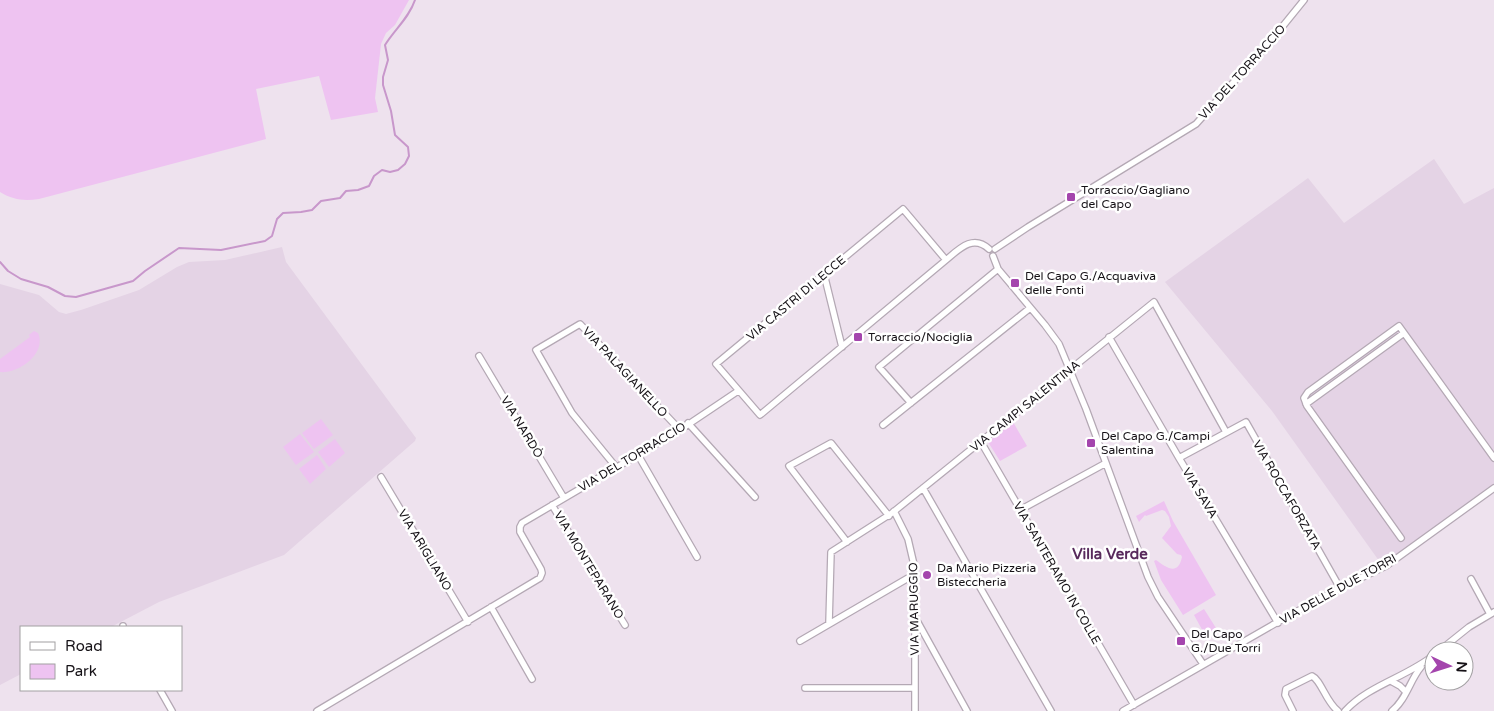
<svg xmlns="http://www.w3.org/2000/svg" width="1494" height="711" viewBox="0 0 1494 711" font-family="'Varela Round',sans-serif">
<rect width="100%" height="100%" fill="#eee2ee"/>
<path fill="#e4d3e5" d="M1434,159L1464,204L1494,188V485L1382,565L1272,411L1165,282L1308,178L1344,223Z
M282,247L286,262L416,438L415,441L284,555L159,602L111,627H21V674L0,685V284L39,295L59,312L66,314L81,310L139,290L177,267L189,262L225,260Z"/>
<path fill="#eec3f1" d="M0,0H409L395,25L386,33L381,44L375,98L378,112L331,120L319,76L256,89L266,139L39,199C24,201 13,200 0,192Z
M34,331L38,333C47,353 19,374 0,372V359L30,337L29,335Z
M321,419L333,435L314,449L302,433Z
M1013,422L1027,446L1000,461L988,442Z
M300,434L314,452L296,465L283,447Z
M335,439L345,453L329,467L318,452Z
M317,455L326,469L310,484L299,469Z
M1164,501L1173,521L1216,595L1183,615L1161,580L1154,561L1156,560C1167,568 1178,576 1182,557L1181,555L1177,554L1162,538L1171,526L1169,517L1165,511L1162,510L1146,516L1145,515L1139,522L1136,516Z
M1204,609L1216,628L1205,635L1194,615Z"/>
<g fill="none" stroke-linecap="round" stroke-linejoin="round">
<path stroke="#c897cb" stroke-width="2" d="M0,262L8,271L21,279L48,287L65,296L76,297L133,281L145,271L179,248L221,250L265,241L272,236L277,219L283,213L301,212L312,210L321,201L340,198L346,191L358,190L369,186L374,176L382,170L390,172L398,170L405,164L409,156L408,147L395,135L391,111L383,85V77L388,60L385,45C394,30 409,18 415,0"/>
<defs>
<path id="minor" d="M995,249L1028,227L1196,124L1274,37L1304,0
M993,256L998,269L1045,325L1059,344L1086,409L1148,577L1158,597L1203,664
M946,260L903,209L716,364L760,415L946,260C959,249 973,234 989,249
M824,274L842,347
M1109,337L1179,458L1278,623
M479,356L564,498
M911,403L879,367L998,269
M1306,404L1404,333
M688,423L755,497
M883,425L1030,308
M981,442L1134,705
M638,455L697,557
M1179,458L1246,422L1340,588
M616,467L572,413L536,350L580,324L680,430
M381,477L468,622
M923,488L1051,711
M552,505L625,625
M1020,510L1106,463
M894,511L908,539L915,569V711
M1401,538L1307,406L1304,398L1308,392L1399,326L1494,458
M847,542L789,466L831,443L889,516
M1471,579L1490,614
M491,607L532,679
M916,619L967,711
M829,623L831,552L892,513L1154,302L1226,432
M123,626V627
M800,641L915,574
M1439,651L1469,627L1494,612
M1391,681L1400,686L1406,692
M805,688H915
M160,690L172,711
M317,711L540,578L542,573L541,569L520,532V527L522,523L680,430L738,391
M1123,711L1283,619L1340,588L1386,566L1494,488
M1293,711L1285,695L1286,689L1312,676C1321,680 1326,702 1338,711
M1345,711C1369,685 1407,677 1434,655
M1392,711C1406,700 1410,680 1421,667"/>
</defs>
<use href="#minor" stroke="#b4a8b4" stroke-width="8"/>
<use href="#minor" stroke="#fff" stroke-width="5.5"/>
</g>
<g fill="#a445ad" stroke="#fff" stroke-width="2">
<rect x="1066" y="192" width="10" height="10" rx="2.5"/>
<rect x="1010" y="278" width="10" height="10" rx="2.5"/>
<rect x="853" y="332" width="10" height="10" rx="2.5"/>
<rect x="1086" y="438" width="10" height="10" rx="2.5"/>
<circle cx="927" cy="575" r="5"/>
<rect x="1176" y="636" width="10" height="10" rx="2.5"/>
</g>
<g text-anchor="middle" stroke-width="5" stroke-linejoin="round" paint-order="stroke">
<g font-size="12" fill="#161217" stroke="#fff">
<text transform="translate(1242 72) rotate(-48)" y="4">VIA DEL TORRACCIO</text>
<text transform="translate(796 298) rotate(-40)" y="4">VIA CASTRI DI LECCE</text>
<text transform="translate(625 372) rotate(47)" y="4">VIA PALAGIANELLO</text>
<text transform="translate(1025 406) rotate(-39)" y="4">VIA CAMPI SALENTINA</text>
<text transform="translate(522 427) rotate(59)" y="4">VIA NARDÒ</text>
<text transform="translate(632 457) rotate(-31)" y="4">VIA DEL TORRACCIO</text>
<text transform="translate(1200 493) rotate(59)" y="4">VIA SAVA</text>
<text transform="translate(1287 495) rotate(60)" y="4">VIA ROCCAFORZATA</text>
<text transform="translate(425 550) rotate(59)" y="4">VIA ARIGLIANO</text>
<text transform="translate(589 565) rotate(59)" y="4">VIA MONTEPARANO</text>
<text transform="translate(1057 573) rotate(60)" y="4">VIA SANTERAMO IN COLLE</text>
<text transform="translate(1338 589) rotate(-29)" y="4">VIA DELLE DUE TORRI</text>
<text transform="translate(914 609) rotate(-91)" y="4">VIA MARUGGIO</text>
</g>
<g font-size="12" fill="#161217" stroke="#fff" text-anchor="start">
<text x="1081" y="194">Torraccio/Gagliano<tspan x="1081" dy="14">del Capo</tspan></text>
<text x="1025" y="280">Del Capo G./Acquaviva<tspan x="1025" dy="14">delle Fonti</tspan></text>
<text x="868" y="341">Torraccio/Nociglia</text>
<text x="1101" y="440">Del Capo G./Campi<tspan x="1101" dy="14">Salentina</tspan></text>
<text x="937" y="572">Da Mario Pizzeria<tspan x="937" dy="14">Bisteccheria</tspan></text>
<text x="1191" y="638">Del Capo<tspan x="1191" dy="14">G./Due Torri</tspan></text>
</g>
<g font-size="15" font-weight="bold" fill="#582a5c" stroke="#fff">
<text x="1110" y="559">Villa Verde</text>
</g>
</g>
<rect x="20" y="626" width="162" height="65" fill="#ffffff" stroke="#a2a0a2"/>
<rect x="30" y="642" width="25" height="8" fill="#ffffff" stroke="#a2a0a2"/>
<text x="65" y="651" font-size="15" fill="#161217">Road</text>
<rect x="30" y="664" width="25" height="15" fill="#eec3f1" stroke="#a2a0a2"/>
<text x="65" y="676" font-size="15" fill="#161217">Park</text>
<g transform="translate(1449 666) rotate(94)"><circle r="24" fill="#ffffff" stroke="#a2a0a2"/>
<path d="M0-4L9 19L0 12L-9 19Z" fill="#a445ad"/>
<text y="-8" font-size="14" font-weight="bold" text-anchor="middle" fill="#161217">N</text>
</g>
</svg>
